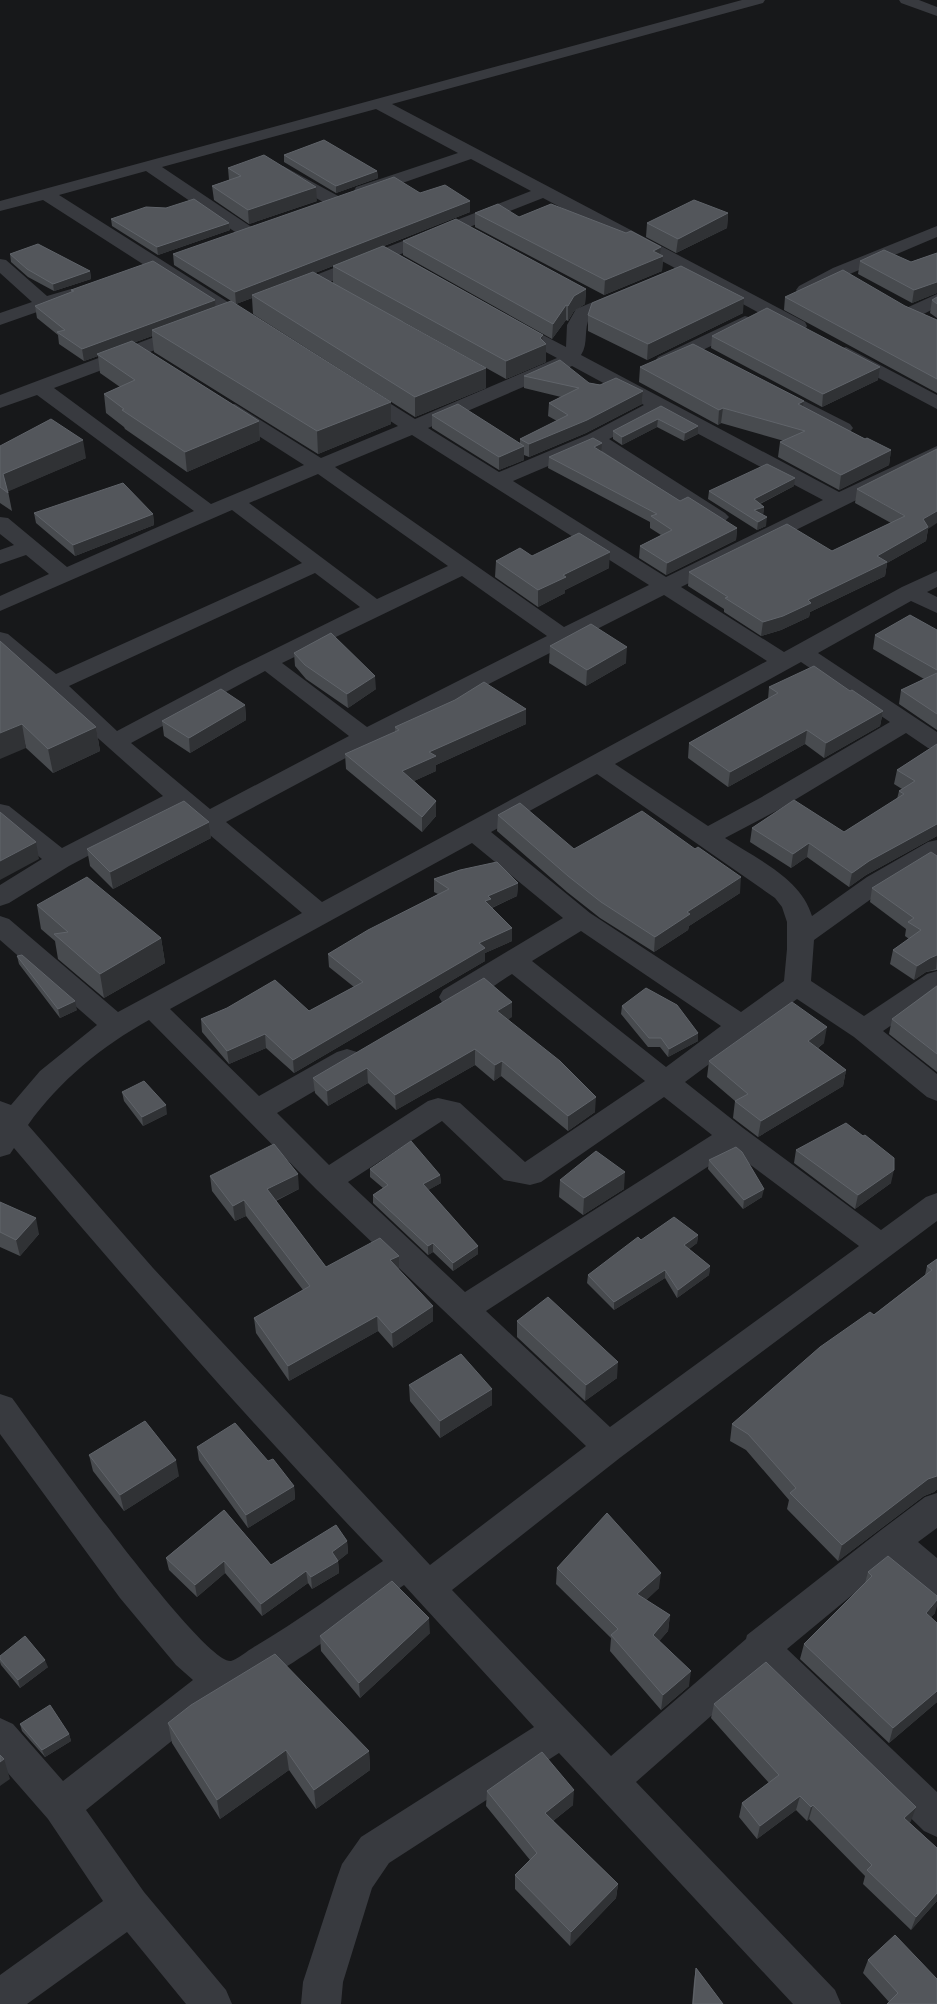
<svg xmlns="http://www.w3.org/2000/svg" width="937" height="2004" viewBox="0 0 937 2004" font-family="'Noto Sans',sans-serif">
<rect width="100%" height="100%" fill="#17181a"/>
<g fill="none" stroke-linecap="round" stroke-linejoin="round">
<path fill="#383a3f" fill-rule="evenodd" d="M742,0H765L763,3L392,104L805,322L807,326L805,330H791L689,275L590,317C583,329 589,343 581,355L839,492L937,446V460L681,587L784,652L902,587L937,571V587L927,592L937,597V613L911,601L818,653L937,732V750L928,748L906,733L778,810L725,838C755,858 801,878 812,916L867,877L928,842L937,840V859L885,889L814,940L811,981L864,1016L927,974L937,971V994L883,1031L937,1074V1101L927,1097L854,1037L797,999L685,1082L743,1128L881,1230L926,1197L937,1193V1221L621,1457L452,1590L611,1756L746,1639L747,1635L881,1530L925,1497L937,1493V1528L918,1542L937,1558V1596L925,1591L892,1562L787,1649L937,1792V1837L924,1831L761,1672L636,1782L835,1990L841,2004H793L559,1753L389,1863L372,1888L343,1982L341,2004H301L303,1982L337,1878L342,1864L361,1837L534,1727L404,1585C378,1603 253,1697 230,1694L86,1810L144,1892L226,1990L232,2004H186L127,1932L27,2004H0V1975L103,1901L48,1819L0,1764V1718L13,1724L63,1781L193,1680L176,1665L120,1598L0,1434V1394L12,1398C37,1432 203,1665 231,1661C238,1659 247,1651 254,1647C298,1621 340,1590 383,1561C255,1428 133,1289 14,1148L10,1154L0,1157V1101L11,1105L40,1071L97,1025L0,940V916L9,919L118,1012L302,913L178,808L69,866L9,903L0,906V885L42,859L0,825V804L9,806L62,848L163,796L0,651V632L8,634L56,674L302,563L232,510L0,611V596L49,574L26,555L0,564V550L14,545L0,534V517L8,518L67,567L194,511L37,395L0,408V395L181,327H195L197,331L195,335L54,388L211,504L304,465L221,412L218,408L221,404H235L321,458L398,426L353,397L350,393L353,389H367L415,419L557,358L506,331L504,327L506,323H520L566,347L567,325L576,309L675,268L543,198L297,295H285L282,291L285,287L531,191L471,159L368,195H356L354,191L356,187L458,153L376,109L162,167L253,228L256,232L253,236H241L146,171L59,195L258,321L260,325L258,329H244L43,200L0,211V201ZM572,366L644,405L587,435L499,472L428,428ZM659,413L823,500L666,577L513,481L593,447L711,521L718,523L725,521L729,517L725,513L609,439ZM412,435L649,585L564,627L335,467ZM318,474L448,566L377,599L249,503ZM315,573L360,607L236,668L117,731L69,686ZM462,576L547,636L367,727L282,663ZM664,595L767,661L322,902L226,822L398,730ZM801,662L890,722L760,798L708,826L615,764ZM265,671L349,736L210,809L131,743ZM597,774L775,898L782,907L787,922V949L784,981L741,1012L590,913L491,832ZM472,843L563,918L443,990L439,997L443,1004C466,1010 493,985 512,974L645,1081L525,1162L460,1103L438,1098L428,1101L329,1165L277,1113L357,1066L361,1059L357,1052L347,1049L337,1052L259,1096L170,1009ZM581,931L721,1026L666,1067L532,961ZM149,1020L316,1189L586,1446L430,1565L153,1268L28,1125C59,1081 102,1046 149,1020ZM664,1097L712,1135L465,1292L348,1182L442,1121L504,1180L530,1185L541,1182ZM732,1151L859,1246L610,1427L486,1311Z
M899,0H919L937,7V16L901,3Z
M283,166L340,197L343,201L340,205H328L277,175L275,171L277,167Z
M937,226V237L845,276L811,294H799L796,290L799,286L833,268Z
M0,259L6,260L47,296L71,289L77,290L80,294L77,298L0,325V313L32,302L0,273Z
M937,294V307L918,317H904L902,313L904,309Z
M745,316L752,318L754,322L752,326L672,365H658L655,361L658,357Z
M846,347L937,395V409L839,357L836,353L839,349Z
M771,384L850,424L853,428L850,432L843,434L836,432L764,394L761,390L764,386Z"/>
</g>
<path fill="#484b4f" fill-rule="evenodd" d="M284,155L377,171L378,178L336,193L284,162Z
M228,168L317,201L249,224L214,200L212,186L229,180Z
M420,193L470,212L384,246L543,335L542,340L546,362L506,379L402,321L486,388L415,417L253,314L252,298L236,304L174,265L173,254ZM333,266V283L315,273Z
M475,213L519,217L661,247L660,255L663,256L662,271L604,295L475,227Z
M728,213L727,228L676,253L646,237L647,223Z
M111,219L229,223L230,230L158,255L112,226Z
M403,241L586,289L585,304L574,311L568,321L566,320L552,339L403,255Z
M937,253V293L912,303L858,274L860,261L911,262Z
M10,254L90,271L91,279L54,291L28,277L11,262Z
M71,290L215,307L391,424L318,454L154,352L152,336L133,343L259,421L260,440L187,472L125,429L124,427L106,413L104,394L120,387L100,373L98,356L84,361L59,344L58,335L37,318L35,306L71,292Z
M785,297L905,306L937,320V393L784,310Z
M937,297V318L930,313L932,300Z
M743,313L647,360L588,331V315Z
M712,336L878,380L822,407L711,348Z
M640,367L804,401L803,407L865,439L891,450L889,465L839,490L778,457L780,442L784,441L721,423L718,425L639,382Z
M524,376L589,383L643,391L642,404L586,433L529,457L524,455V460L499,470L432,428V415L520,443V439L557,421L548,416L549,403L561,397L524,388Z
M661,406L698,434L684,441L657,427L622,445L613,439V431Z
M0,446L86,458L8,491L12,511L0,503Z
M602,451L680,501L737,528L736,540L666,575L639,558L640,546L661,535L650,528V522L548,468L549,457Z
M794,486L760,504L764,507L763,515L766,526L757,530L708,499L709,491Z
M857,489L928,529L926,541L887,563L885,576L810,612L809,617L781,630L761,636L724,612V609L688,586L689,572L832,551L891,523L855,503Z
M34,513L153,514L154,525L75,556L36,523Z
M532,556L609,568L565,590V593L538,607L495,577L496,561Z
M937,630V730L899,704L901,690L924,679L873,649L875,635Z
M0,641L96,727L100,751L53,773L26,748Z
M550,646L626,663L586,686L549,663Z
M294,653L376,689L348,708L306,679L295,666Z
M769,687L850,691L883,711L880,726L824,758L805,744L728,787L688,758L689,743L768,699Z
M245,705L246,720L190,753L164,736L162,721Z
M526,709V724L436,765V771L414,781L436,801V816L422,832L346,769L345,754L395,732V727Z
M937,744V836L866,875L849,887L807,857L791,868L750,842L752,828L844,832L897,799L899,791L902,789L894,784L897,770Z
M498,815L574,849L740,893L689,926L688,930L654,952L600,918L567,892L497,831Z
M209,822L211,838L113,889L90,866L87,849Z
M937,856V970L926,972L914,980L890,964L893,950L909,939L905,936L906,929L870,902L872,888Z
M434,879L518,883L517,896L492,908L512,928V941L485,953V961L294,1073L266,1048L229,1064L202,1032L201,1019L309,1011L354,987L329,967L328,954L438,894L434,892Z
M37,905L161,938L165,963L104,998L58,959L55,941L41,929Z
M17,956L77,1010L60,1018L19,964Z
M937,985V1072L889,1034L892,1019Z
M622,1006L698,1041L668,1057L660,1047H648L621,1014Z
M512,1017L508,1019L595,1112L568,1131L501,1076L494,1081L475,1065L396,1110L368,1083L328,1106L315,1093L313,1078Z
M824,1043L818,1048L846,1070L843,1086L758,1137L733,1118L735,1101L707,1077L709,1061Z
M122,1092L167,1114L143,1126L124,1101Z
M796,1150L891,1183L855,1209L794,1163Z
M709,1160L762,1197L743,1209L708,1169Z
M370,1169L440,1175L441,1183L428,1190L478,1246V1254L453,1271L433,1252L428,1255L373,1203V1195L383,1188L370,1177Z
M210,1176L299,1189L276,1201L326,1267L399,1256V1270L433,1321L393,1348L378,1331L289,1381L256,1333L254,1318L303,1290L246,1216L235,1221L212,1191Z
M560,1180L624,1189L583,1215L559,1197Z
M0,1202L39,1234L20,1256L0,1247Z
M698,1235L697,1243L689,1249L710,1266L709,1275L677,1298L665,1278L614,1310L587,1283L588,1275L641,1240Z
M937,1259V1489L934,1492L924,1496L838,1561L787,1509L789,1500L746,1450L730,1441L732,1424L925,1275L927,1266Z
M517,1321L617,1378L585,1401L517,1337Z
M409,1385L492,1389V1405L440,1438L410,1401Z
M197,1447L268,1461L294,1486L295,1499L248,1528L199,1460Z
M89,1455L179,1476L124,1511L93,1471Z
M224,1510L271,1565L347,1541L348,1553L338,1561L339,1573L312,1589L308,1583L262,1616L225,1573L197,1597L169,1570L166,1558Z
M557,1568L659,1588L646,1600L670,1615L668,1631L659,1641L689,1686L661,1710L610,1651L611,1638L556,1584Z
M868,1572L935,1613L931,1617L937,1623V1702L889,1743L800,1659L804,1644L865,1583Z
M430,1633L360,1698L321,1651L320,1636Z
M0,1656L48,1667L20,1688L1,1665L0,1662Z
M714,1704L911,1821L909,1822L937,1848V1901L911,1930L863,1884L865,1876L809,1819L807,1821L796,1810L757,1839L739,1817L742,1803L769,1783L711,1718Z
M168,1723L369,1751L370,1770L316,1809L289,1770L220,1819L172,1743Z
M20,1724L69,1734L71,1741L45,1757L22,1731Z
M487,1791L573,1805L553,1821L618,1884L616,1898L570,1946L515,1889V1875L530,1860L486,1806Z
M868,1960L937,1979L889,2002L863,1973Z
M696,1968L723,2004H692L694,1981Z"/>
<path fill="#303235" d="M377,171L378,178L336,193V186Z
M316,187L317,201L249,224L248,210Z
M470,201V212L254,297L252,295V298L236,304L235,292Z
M728,213L727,228L676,253L678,239Z
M229,223L230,230L158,255L157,247Z
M661,247L660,258L663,256L662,271L604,295L605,280Z
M90,271L91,279L54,291L53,284Z
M937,282V293L912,303L914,290Z
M586,289L585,304L574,311L568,321V306L574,296Z
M744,298L743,313L647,360L648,344Z
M215,300L216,312L152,330V336L100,355L97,354L98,356L84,361L82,349Z
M566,305V320L552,339L553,324Z
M543,335L542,345L546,344V362L506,379V361L540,338Z
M880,367L878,380L822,407L823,394Z
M486,368V388L415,417V397Z
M643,391L642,404L586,433L529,457V444Z
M804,401L802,416L798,404Z
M391,402V424L318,454L317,431Z
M723,408L721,423L718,425L719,410Z
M658,419L657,427L622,445V437Z
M259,421L260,440L187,472L185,452Z
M698,426V434L684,441L685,433Z
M83,440L86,458L7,492L3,474Z
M602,443L601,455L594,447Z
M524,446V460L499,470V457Z
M891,450L889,465L839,490L841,475Z
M795,478L794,486L753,507L754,499Z
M764,507L763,515L754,510Z
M937,511V523L928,529L926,541L887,563L885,576L810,612L809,617L781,630L761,636L763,622L808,600L923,519Z
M153,514L154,525L75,556L73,545Z
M767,517L766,526L757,530L758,522Z
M737,528L736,540L666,575L667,563Z
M610,552L609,568L565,590V593L538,607V590L563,575Z
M627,647L626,663L586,686L587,670Z
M375,676L376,689L348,708L347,694Z
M245,705L246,720L190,753L189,738Z
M526,709V724L436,765V771L403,786L402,771L429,752Z
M883,711L880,726L824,758L826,743Z
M22,724L26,748L0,759V733Z
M96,727L100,751L53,773L48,749Z
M807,730L805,744L728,787L730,772Z
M436,801V816L422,832V817Z
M209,822L211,838L113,889L110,872Z
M937,824V836L866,875L849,887L852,873L869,861Z
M36,842L39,859L0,880V861Z
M809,843L807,857L791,868L793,854Z
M741,877L740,893L689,926L688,930L654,952L655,937L687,912Z
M518,883L517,896L491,908L485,901L488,896Z
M512,928V941L485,953V961L294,1073L293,1060L479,943Z
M161,938L165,963L104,998L100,974Z
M937,955L936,969L926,972L914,980L917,966L930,958Z
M75,1001L77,1010L60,1018L58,1009Z
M512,1002V1017L497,1026V1011Z
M827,1027L824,1043L805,1057L808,1041Z
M698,1033V1041L668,1057L669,1049Z
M265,1034L266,1048L229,1064L227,1051Z
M475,1049V1065L396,1110L395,1095Z
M502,1061L501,1076L494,1081L495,1065Z
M367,1068L368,1083L328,1106L327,1091Z
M846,1070L843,1086L758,1137L761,1121Z
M596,1097L595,1112L568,1131V1116Z
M166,1105L167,1114L143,1126L142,1117Z
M894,1170L891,1183L855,1209L858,1195Z
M625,1172L624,1189L583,1215L584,1198Z
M298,1174L299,1189L268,1204L267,1189Z
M440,1175L441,1183L423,1193V1184Z
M764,1189L762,1197L743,1209L744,1200Z
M244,1200L246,1216L235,1221L233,1206Z
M36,1218L39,1234L20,1256L16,1240Z
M698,1235L697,1243L683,1254L684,1245Z
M433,1243V1252L428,1255V1246Z
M478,1246V1254L453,1271V1263Z
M399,1256V1271L390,1260Z
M710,1266L709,1275L677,1298L678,1290Z
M665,1270V1278L614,1310V1302Z
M433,1306V1321L393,1348L392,1333Z
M377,1316L378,1331L289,1381L288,1366Z
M618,1362L617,1378L585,1401L586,1385Z
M492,1389V1405L440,1438V1421Z
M176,1460L179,1476L124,1511L120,1495Z
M937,1476V1489L934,1492L924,1496L838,1561L842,1545L928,1479Z
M294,1486L295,1499L248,1528L246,1515Z
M347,1541L348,1553L338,1561L339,1573L312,1589L311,1577L332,1552Z
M224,1561L225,1573L197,1597L195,1585Z
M306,1571L308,1583L262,1616L261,1604Z
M661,1573L659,1588L636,1610L637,1594Z
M937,1600V1606L935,1613L921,1628L926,1613Z
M670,1615L668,1631L651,1651L653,1635Z
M429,1618L430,1633L360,1698L359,1683Z
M45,1660L48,1667L20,1688L18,1680Z
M691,1671L689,1686L661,1710L663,1695Z
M937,1691V1702L889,1743L893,1728Z
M69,1734L71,1741L45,1757L42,1750Z
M286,1750L289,1770L220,1819L217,1800Z
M369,1751L370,1770L316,1809L314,1790Z
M4,1759L10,1779L0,1786V1762Z
M574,1790L573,1805L544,1828L545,1813Z
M800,1796L796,1810L757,1839L760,1826Z
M813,1805L809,1819L807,1821L811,1807Z
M916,1807L911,1821L899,1832L904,1818Z
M618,1884L616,1898L570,1946L571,1932Z
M937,1893V1901L911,1930L916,1917Z"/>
<path fill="#53565b" stroke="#60646a" d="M324,140L377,171L336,186L284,155Z
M264,155L316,187L248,210L212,186L241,176L228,168Z
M394,177L420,193L445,185L470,201L235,292L173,254Z
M194,199L229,223L157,247L111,219L146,207L166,208Z
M694,200L728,213L678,239L647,223Z
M498,204L519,217L551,204L626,233L631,231L661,247L653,251L663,256L605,280L475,213Z
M456,219L586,289L574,296L568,306L566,305L553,324L403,241Z
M38,244L90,271L53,284L27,269L10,254Z
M383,246L543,335L540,338L546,344L506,361L333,266Z
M884,250L911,262L937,253V282L914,290L860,261Z
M153,261L215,300L82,349L57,332L65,330L35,306L74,291L71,290Z
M681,266L744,298L648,344L588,315L592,303Z
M843,270L905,306L937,320V379L785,297Z
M313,272L486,368L415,397L252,295Z
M937,297V304L932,300Z
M231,301L391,402L317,431L152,330Z
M767,308L880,367L823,394L712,336Z
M132,341L259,421L185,452L122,410L124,409L104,394L135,380L97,354Z
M693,344L804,401L798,404L865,439L867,438L891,450L841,475L780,442L805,431L723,408L719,410L640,367Z
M560,360L589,383L600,385L616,378L643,391L587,420L529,444L520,439L568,415L549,403L579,388L524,376Z
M458,404L524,446L499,457L432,415Z
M661,406L698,426L685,433L658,419L622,437L613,431Z
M51,419L83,440L3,474L8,493L0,487V446Z
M593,438L602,443L594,447L680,501L688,497L737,528L667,563L640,546L672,530L651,516L657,514L549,457Z
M937,449V511L923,519L928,527L877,556L887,562L808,600L811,603L783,616L763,622L725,598L728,597L689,572L787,524L832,551L905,516L857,489Z
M767,464L795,478L754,499L764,507L754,510L767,517L758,522L709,491Z
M123,483L153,514L73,545L34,513Z
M579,533L610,552L563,575L566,577L538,590L496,561L520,548L532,556Z
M910,615L937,630V670L875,635Z
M591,624L627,647L587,670L550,646Z
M331,633L375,676L347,694L305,665L294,653Z
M0,641L96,727L48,749L22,724L0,733Z
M814,666L850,691L852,690L883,711L826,743L807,730L730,772L689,743L778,693L769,687Z
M937,673V714L901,690Z
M484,682L526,709L429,752L436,756L402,771L436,801L422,817L345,754L399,730L395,727L455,700Z
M221,689L245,705L189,738L162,721Z
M937,744V824L869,861L852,873L809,843L793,854L752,828L794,800L844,832L904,794L899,791L915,781L897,770Z
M184,801L209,822L110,872L87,849Z
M520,803L574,849L642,811L695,849L698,847L741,877L687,912L690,914L655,937L601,902L568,876L498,815Z
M0,812L36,842L0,861Z
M931,852L937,856V955L930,958L917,966L893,950L921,930L908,922L914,918L872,888Z
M497,862L518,883L488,896L491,899L485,901L512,928L479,943L485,948L293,1060L265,1034L227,1051L201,1019L227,1008L275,980L309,1011L363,982L328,954L368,930L449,889L434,879L460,870Z
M87,877L161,938L100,974L54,934L68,932L37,905Z
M22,955L75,1001L58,1009L17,956Z
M484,978L512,1002L497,1011L560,1061L596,1097L568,1116L502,1061L495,1065L475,1049L395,1095L367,1068L327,1091L313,1078Z
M937,986V1054L892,1019Z
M646,988L677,1005L698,1033L669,1049L661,1038H649L622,1006Z
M792,1002L827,1027L808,1041L846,1070L761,1121L735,1101L748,1094L709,1061Z
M144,1081L166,1105L142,1117L122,1092Z
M846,1123L863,1136L865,1135L894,1158V1170L858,1195L796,1150Z
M411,1141L440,1175L423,1184L478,1246L453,1263L433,1243L428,1246L373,1195L388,1185L370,1169Z
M274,1144L298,1174L267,1189L326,1267L380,1238L399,1256L390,1260L433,1306L392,1333L377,1316L288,1366L254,1318L310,1286L244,1200L233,1206L210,1176Z
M736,1147L742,1152L764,1189L744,1200L709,1160Z
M596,1151L625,1172L584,1198L560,1180Z
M0,1202L36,1218L16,1240L0,1232Z
M674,1217L698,1235L684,1245L710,1266L678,1290L665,1270L614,1302L588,1275L638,1237L641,1240Z
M937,1259V1476L928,1479L842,1545L790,1493L796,1488L748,1434L732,1424L820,1347L870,1312L874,1315L932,1270L927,1266Z
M548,1297L618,1362L586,1385L517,1321Z
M461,1354L492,1389L440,1421L409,1385Z
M145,1421L176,1460L120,1495L89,1455Z
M235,1423L268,1461L273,1459L294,1486L246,1515L197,1447Z
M224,1510L271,1565L336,1525L347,1541L332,1552L338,1561L311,1577L306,1571L261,1604L224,1561L195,1585L166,1558Z
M607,1513L661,1573L637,1594L670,1615L653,1635L691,1671L663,1695L611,1635L618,1629L557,1568Z
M888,1556L937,1596V1600L926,1613L937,1623V1691L893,1728L804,1644L872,1576L868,1572Z
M392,1581L429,1618L359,1683L320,1636Z
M25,1636L45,1660L18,1680L0,1659V1656Z
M275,1654L369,1751L314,1790L286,1750L217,1800L168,1723L191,1705Z
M766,1662L916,1807L904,1818L937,1848V1893L916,1917L867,1870L872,1865L813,1805L811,1807L800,1796L760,1826L742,1803L779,1775L714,1704Z
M50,1705L69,1734L42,1750L20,1724Z
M542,1752L574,1790L545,1813L618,1884L571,1932L515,1875L537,1853L487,1791Z
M0,1755L4,1759L0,1762Z
M895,1935L937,1979V2004H887L898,1993L868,1960Z
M696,1968L723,2004H693Z"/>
</svg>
